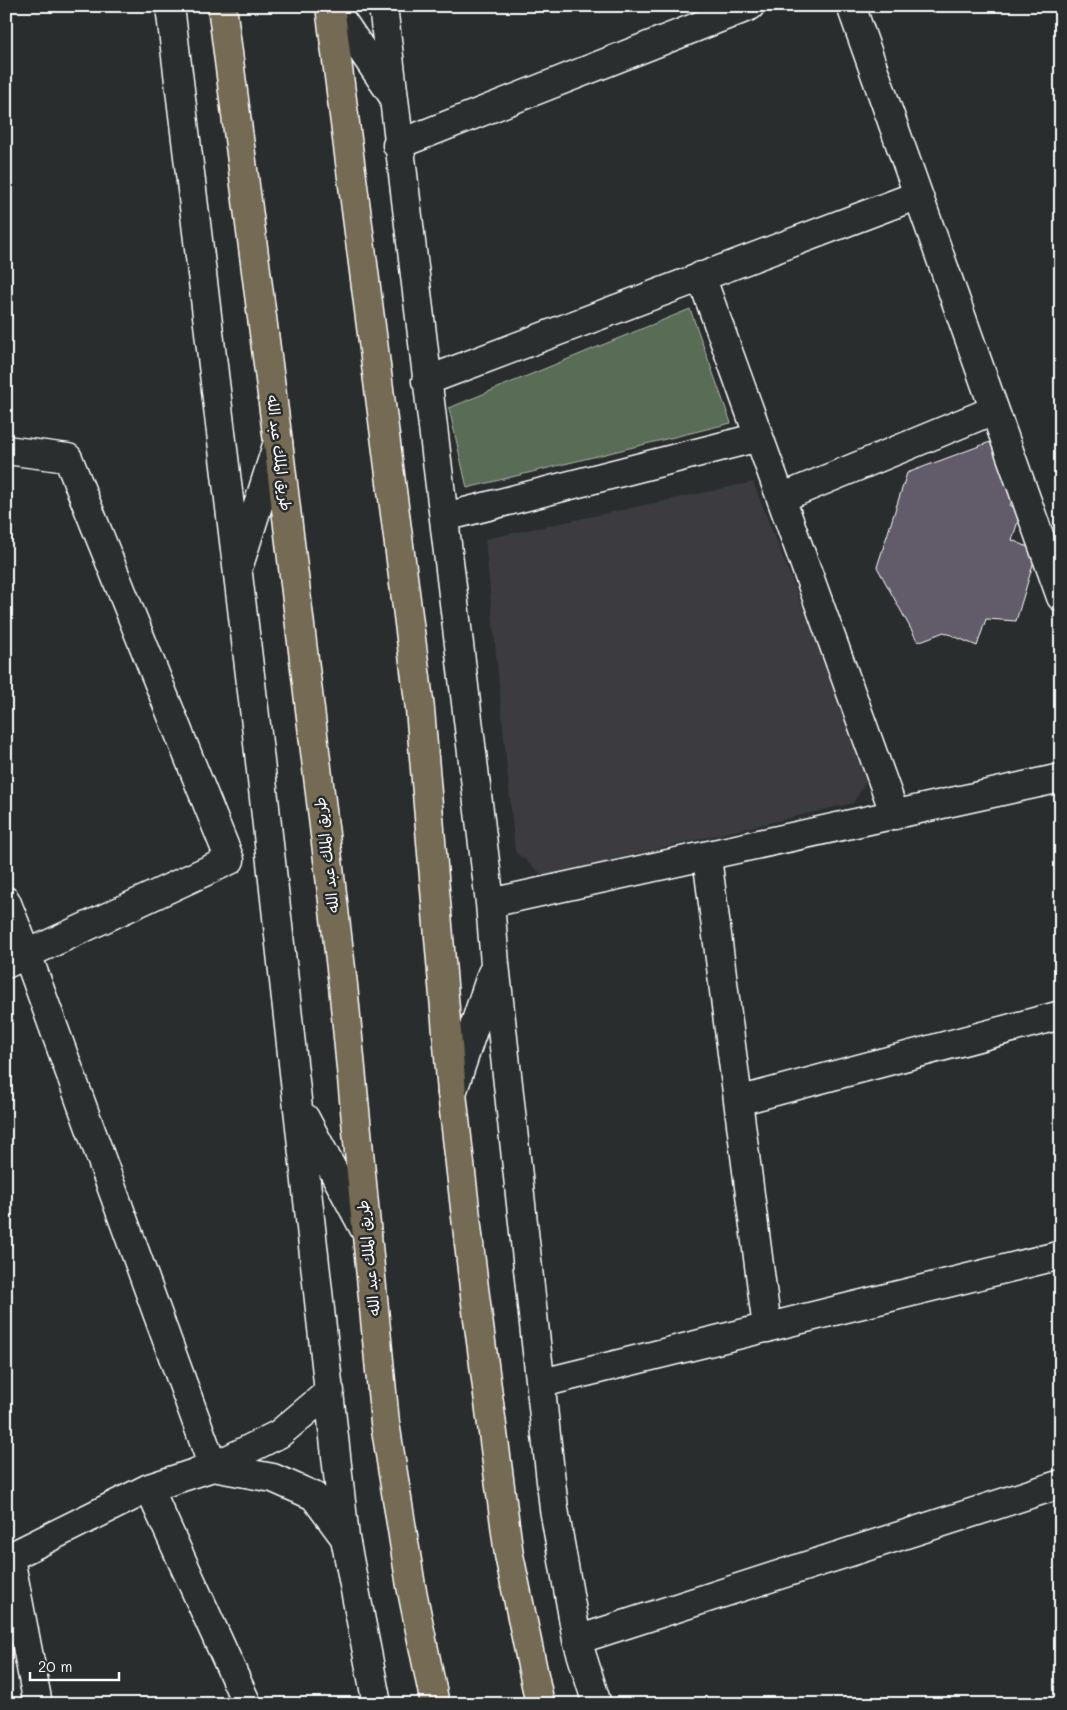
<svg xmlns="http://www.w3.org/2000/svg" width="1067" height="1710" viewBox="0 0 1067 1710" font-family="Mali,'Playpen Sans Arabic',sans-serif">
<rect width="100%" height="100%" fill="#2a2d2e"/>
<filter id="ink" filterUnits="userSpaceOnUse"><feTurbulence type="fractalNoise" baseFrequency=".02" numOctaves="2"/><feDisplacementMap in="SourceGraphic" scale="10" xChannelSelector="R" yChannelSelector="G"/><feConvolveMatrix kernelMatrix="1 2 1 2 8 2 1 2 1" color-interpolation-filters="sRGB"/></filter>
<g filter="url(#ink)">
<path fill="#3b3b40" d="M753,482L870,776L853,803L544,876L515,852L485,539Z"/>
<path fill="#596c56" stroke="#acb6aa" d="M690,309L731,423L467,488L449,408Z"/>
<path fill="#625b6b" stroke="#fff" d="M990,442L1004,458L1016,494L1010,505L1021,512L1012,540L1037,551L1016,621L986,619L977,646L944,632L918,642L877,567L907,473Z"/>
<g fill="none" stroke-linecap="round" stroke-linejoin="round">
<defs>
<path id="minor" d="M170,6L256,725L345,1538L377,1704
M332,6L391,93
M383,6C416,305 456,604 490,903L495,964L554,1509L577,1640L597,1704
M851,6L1061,597
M397,145L750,6
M701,276L895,815
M426,381L918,195
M6,450L68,458L230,860L6,964
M781,498L994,410
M445,517L759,437
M240,562L278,442
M707,857L767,1328
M6,901L27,954L213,1467
M490,903L1061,778
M452,1093L492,973
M738,1101L1061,1015
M305,1118L367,1234
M542,1383L1061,1255
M213,1467L273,1478L314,1496L345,1538
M149,1488L247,1704
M10,1558L38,1704
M6,1559L149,1488L213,1467L279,1434L330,1391
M577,1640L1061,1484"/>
<path id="major" d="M222,6L278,442L343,985L385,1423L411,1586L435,1704
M330,6L420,709L452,1093L474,1288L509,1555L540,1704"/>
</defs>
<use href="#minor" stroke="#fff" stroke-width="31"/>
<use href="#major" stroke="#fff" stroke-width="31"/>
<use href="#minor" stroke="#2a2d2e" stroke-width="28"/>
<use href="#major" stroke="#746b52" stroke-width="28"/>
</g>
</g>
<g text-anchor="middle" stroke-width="5" stroke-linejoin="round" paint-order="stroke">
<g font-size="15" fill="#fff" stroke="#2a2d2e">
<text transform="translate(279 453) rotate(83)" y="5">طريق الملك عبد الله</text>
<text transform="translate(327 855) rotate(-97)" y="5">طريق الملك عبد الله</text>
<text transform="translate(369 1258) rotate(-96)" y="5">طريق الملك عبد الله</text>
</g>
</g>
<rect width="1067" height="1710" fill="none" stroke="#2a2d2e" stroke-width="25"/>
<rect x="12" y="12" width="1042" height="1685" fill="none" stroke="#fff" stroke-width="2" filter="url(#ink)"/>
<path d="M30 1672v8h89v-8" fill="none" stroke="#ffffff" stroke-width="2.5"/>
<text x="38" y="1672" font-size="15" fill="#ffffff" stroke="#2a2d2e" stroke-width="4" paint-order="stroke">20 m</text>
</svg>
